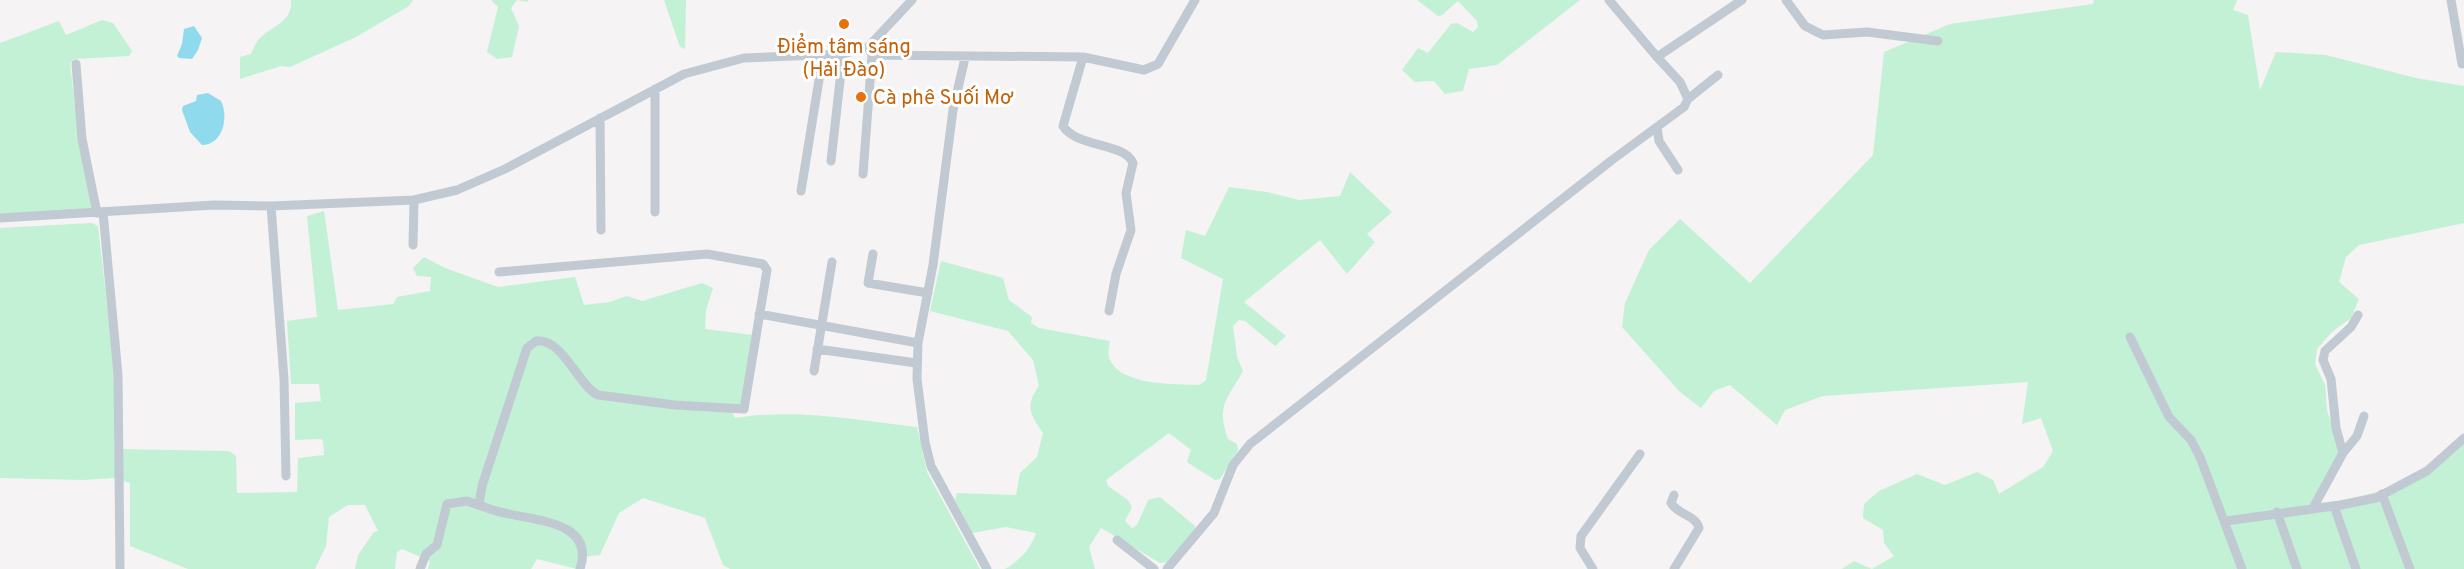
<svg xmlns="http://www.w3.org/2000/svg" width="2464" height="569" viewBox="0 0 2464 569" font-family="Overpass,sans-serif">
<rect width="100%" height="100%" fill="#f5f3f3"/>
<path fill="#c3f1d5" d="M291,0H413L409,6L356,37L290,67L281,66L240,79V57L251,54C254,48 256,41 261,37C274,25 293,21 291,0Z
M491,0H529L527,2L517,0L511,8L519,26L512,57L497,59L487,52L498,7Z
M664,0H686L685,49L680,47Z
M1417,0H1580L1497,65L1469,69L1463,91L1445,94L1434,81L1415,82L1402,70L1418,48L1428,53L1451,24L1457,23L1473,32L1478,27L1477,21L1458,1L1442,15L1438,16Z
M2094,0H2237L2233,10L2248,15L2260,90L2276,52L2326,55L2416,78L2464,86V223L2359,245L2346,257L2339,282L2359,299L2351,318L2332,332L2317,349L2315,364L2325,385L2327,410L2340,451L2311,503C2345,503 2403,488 2430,466C2442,457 2453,445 2464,435V569H1842L1854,561L1872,569L1894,556L1884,543L1883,530L1863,518L1864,504L1879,491L1917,474L1945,485L1977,472L1993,480L1999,494L2043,467L2053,451L2041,418L2022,424L2028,382L1823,396L1785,410L1777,425L1730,385L1714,391L1701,408L1680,392L1622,327L1625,303L1649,250L1680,219L1750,283L1873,155L1884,52L1950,24L2093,4Z
M102,20L113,23L132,51L129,56L74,59L70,63L76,116L95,211L0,216V43L59,21L66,35Z
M1350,172L1392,212L1367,234L1375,242L1347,274L1320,240L1244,302L1286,336L1275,346L1245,321L1239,320L1233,326L1237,357L1243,371C1227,400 1216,405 1228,439L1237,444L1238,450L1220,479L1215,480L1187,462L1191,450L1169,433L1106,480L1108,486L1128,500L1132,507L1125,521L1132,528L1137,525L1148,500L1160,497L1195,526V530L1168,562L1160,563L1101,528L1089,547L1095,569H1005C1021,559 1030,550 1036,533L1006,527L972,533L955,500L957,493L1016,495L1020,473L1037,457L1043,433C1031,416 1024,406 1039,386L1033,360L1008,331L930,311L941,261L1003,278L1009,300L1032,317L1031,323L1039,328L1110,341C1109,347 1107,355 1110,360C1122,386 1175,384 1200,385L1206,380L1223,279L1181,258L1186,230L1205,236L1229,187L1267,192L1299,200L1340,196Z
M324,211L338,310L393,304L397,297L430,291L431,277L417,276L413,268L424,257L445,268L498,287L575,277L584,305L610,302L627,296L642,301L702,283L713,288L706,310L705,329L753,335L741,404L733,414L735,418C795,408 857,420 917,427L927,472L980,569H730L723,565L705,518L643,498L619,513L600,555L580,557L577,569L537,559L531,569H428L430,561L402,549L397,552L395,569H355L358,555L374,532L378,531L365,505H348L329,517L326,546L315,569H188L130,546V483L115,478L83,480L0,478V228L92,223L98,226L115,376L114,449L229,451L236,456L237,493L297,492L298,458L324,455L323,441L321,439L295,440V403L321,401L319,384H291L287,321L317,317L307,216Z"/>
<path fill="#90daee" d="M194,26L202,38L198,50L192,59L179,58L177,56L182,44L184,29Z
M208,93L221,101C229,117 223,145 202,145L190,132L182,110L183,106L196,101L197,95Z"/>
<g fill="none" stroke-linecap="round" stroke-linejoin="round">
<path stroke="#c1cad2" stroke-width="9" d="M1609,0L1657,57L1742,0
M1786,0L1805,26L1823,35L1867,32L1938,41
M2451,0L2462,64
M868,47L872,55L1083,57L1144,70L1158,64L1195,0
M1083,57L1063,126C1077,148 1124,142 1133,163L1126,193L1131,230L1116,274L1109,311
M965,58L953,110L933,265L918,343L917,379L925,442L931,466L987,569
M76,64L82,139L97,213
M655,89V212
M1688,99L1718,75
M600,118L601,230
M1657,127L1659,141L1678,170
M831,161L843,54
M863,174L872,55
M801,191L823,55
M271,206L284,379L286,476
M103,212L118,375L120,569
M0,218L214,205L271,206L414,200L457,190L505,169L684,74L744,58L843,54L868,47L912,0
M413,245L414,200
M873,254L868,283L928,293
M499,272L707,254L763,264L767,270L744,409L675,405L598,395C579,387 563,338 536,341L527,348L482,486L479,504C507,523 599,511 580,569
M759,314L918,343
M2130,337L2169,417L2191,440L2200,457L2242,569
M817,349L916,363
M814,371L832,262
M2343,453L2336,428L2331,379L2323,360L2325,351L2351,327L2358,315
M2382,494L2410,569
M2334,506L2356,569
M2313,508L2343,453L2357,436L2364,416
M2277,512L2297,569
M2226,521L2341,505L2376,498L2427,471L2464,438
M1117,540L1154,569
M420,569L426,554L437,545L447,504L467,501L484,507
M1167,569L1214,513L1233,465L1250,444L1612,160L1684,107L1688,99L1680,82L1657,57
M1593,569L1580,548L1581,536L1640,454
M1674,569L1699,528C1696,515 1678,515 1671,503L1674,495"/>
</g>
<g fill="#e8710a" stroke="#fff" stroke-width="2">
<circle cx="844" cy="24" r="6"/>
<circle cx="861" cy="97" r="6"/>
</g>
<g text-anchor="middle" stroke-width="6" stroke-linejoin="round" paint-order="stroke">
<g font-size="20" fill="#c56008" stroke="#fff">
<text x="844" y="53">Điểm tâm sáng<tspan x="844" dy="23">(Hải Đào)</tspan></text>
<text x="873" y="104" text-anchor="start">Cà phê Suối Mơ</text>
</g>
</g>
</svg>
